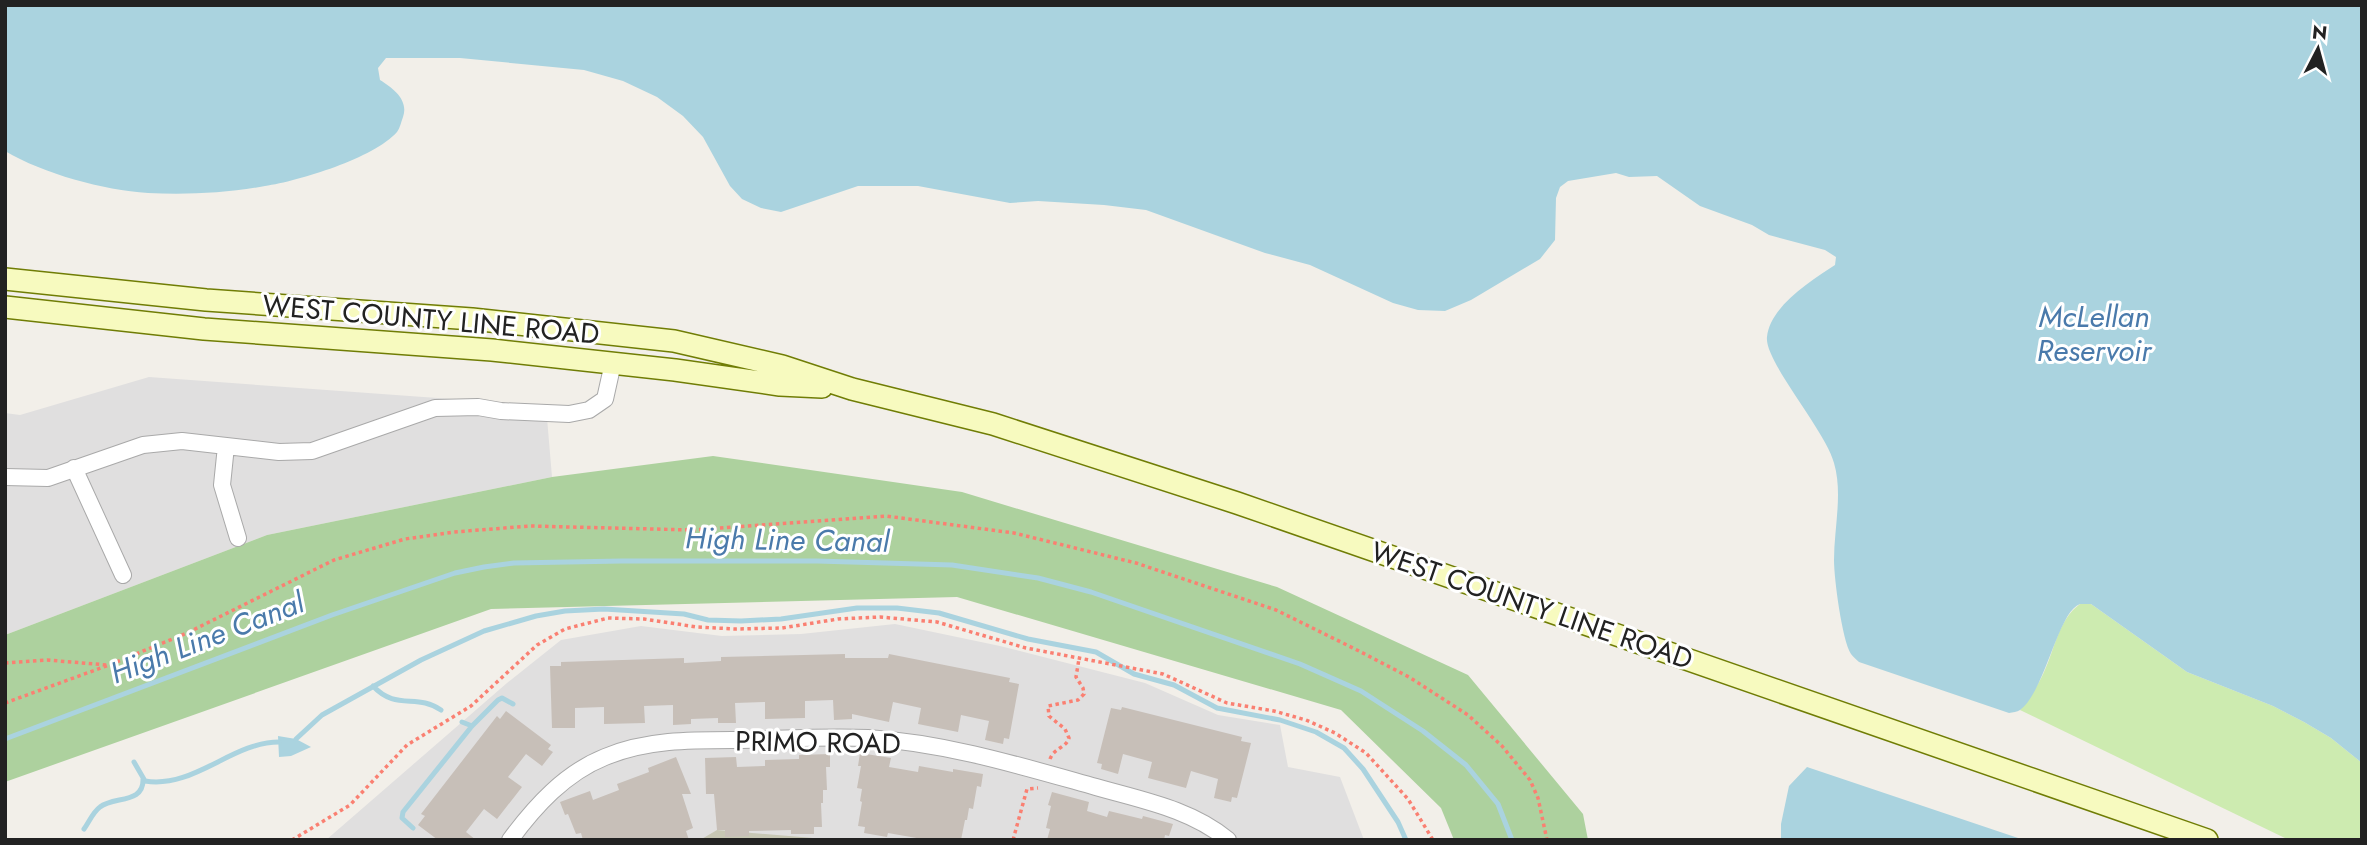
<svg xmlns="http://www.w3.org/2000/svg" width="2367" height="845" viewBox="0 0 2367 845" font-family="Jost,sans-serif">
<rect width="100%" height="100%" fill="#f2efe9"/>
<path fill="#e0dfdf" d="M149,377L546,406L552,477L267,535L5,635V413L20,415Z
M895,624L1000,646L1145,683L1218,715L1280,725L1288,767L1340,777L1364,840H326L507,683L561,640L641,626L722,636L801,634Z"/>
<path fill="#c7c7b4" d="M717,830L837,840H700Z"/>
<path fill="#cdebb0" d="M2080,604H2091L2187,672L2273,706L2304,722L2331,738L2362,763V840H2289L2020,710C2028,699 2038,686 2044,672C2055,649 2058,620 2080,604Z"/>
<path fill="#add19e" d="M713,456L962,492L1277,587L1468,675L1583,814L1588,840H1454L1441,808L1341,710L957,597L491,609L5,782V635L267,535L552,477Z"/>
<path fill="#aad3df" d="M5,5H2362V763L2331,738L2304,722L2273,706L2187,672L2091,604C2090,604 2081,604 2080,604C2058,611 2045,692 2020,710C2017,712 2013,712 2009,713L1859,662C1856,659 1853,657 1851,654C1842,640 1834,578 1834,560C1834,528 1843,494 1834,463C1826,431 1764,361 1767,337C1770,306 1812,280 1835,265L1836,257L1825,250L1769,235L1752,225L1700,206L1657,176L1629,177L1616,173L1568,181L1560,187L1556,198L1555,240L1540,259L1471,300L1445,311L1418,310L1393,303L1310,265L1265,253L1146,210L1104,205L1038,201L1010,203L918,186H858L781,212L761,208L742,199L730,186L703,137L683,116L657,97L623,81L584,70L460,58H386L378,68L380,80C393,88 409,100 403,117C401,122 400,128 397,132C374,158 299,181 265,186C228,193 186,195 148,193C103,190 44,174 5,151Z
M278,736L296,739L311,747L291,756L279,757Z
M1807,767L2024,840H1781V824L1789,786Z"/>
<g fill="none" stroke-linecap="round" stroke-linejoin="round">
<path stroke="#aad3df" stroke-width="5" d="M373,686C396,711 417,693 441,710
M462,722L472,726
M5,739L332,615L455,573L484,567L514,563L622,561H817L952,565L1038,578L1091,592L1300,664L1361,691L1423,731L1466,765L1498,804L1512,840
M296,739L322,715L421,660L484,631L536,616L565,611L604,609L684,614L708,620L741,621L781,619L857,608H897L939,613L1028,639L1096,652L1134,674L1174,685L1217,708L1280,720L1316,732L1344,748L1363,769L1398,822L1406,840
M134,762L145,781C194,789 232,742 279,742
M413,828L402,818L403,812L472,726L498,700L502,698L513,704
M84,829C89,822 93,812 100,807C114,796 144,804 143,779"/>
</g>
<path fill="#c7bfb8" d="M845,654V658H888L889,654L1010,678L1009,682L1019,684L1009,739L1004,738L1003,744L985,740L989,721L961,715L958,732L918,724L921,708L893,702L889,722L852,714V719L834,720L833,700L805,701V718L765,719V702L735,703L736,723H718V718L691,719V724L673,725V705L644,706L645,723L604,724V707L575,708V728H552L550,666H561V662L684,658V663L721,661V657Z
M1122,707L1242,737L1241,741L1251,743L1237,798L1232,797L1231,802L1214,798L1218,779L1191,771L1186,788L1148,778L1152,762L1123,754L1118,774L1101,769L1102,764L1097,763L1111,708L1121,710Z
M506,711L551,745L548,749L553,752L542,766L526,754L508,777L522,787L497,819L484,809L466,832L476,840H438L418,825L425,816L421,814L497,716L500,719Z
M860,753L891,758L889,767L918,772L919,766L953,772V769L983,774L981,787L977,786L973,809L969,808L967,820H965L961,840H928L888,833L887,837L864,833L865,827L858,826L862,802L860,801L862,789L857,788L861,766H858Z
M830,754V767H826L827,790H823V803H821L822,827H814V834H791V830L749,831V836L725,837V830H717L714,794H706L705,758L736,757L737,767L765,766V760L799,759V755Z
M676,757L691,794H682L693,828L686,831L689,840H583L581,833L576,834L568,814L565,815L560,802L590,791L593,800L619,790L617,784L649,772L648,768Z
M1052,792L1089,802L1087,811L1107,817L1109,811L1142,819L1143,816L1173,824L1169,836L1165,835L1164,840H1047L1050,829L1046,828L1051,806L1048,805Z"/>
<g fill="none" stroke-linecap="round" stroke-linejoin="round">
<defs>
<path id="street" d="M226,446L222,485L238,538
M74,468L123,575
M5,477L48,478L143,445L182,441L279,452L312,451L435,408L478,407L501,411L569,414L589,410L605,399L613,363
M510,840C535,806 565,773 605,757C648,739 695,740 741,740C783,739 826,736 868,738C946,743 1021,766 1096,787C1141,800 1191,809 1228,840"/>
<path id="secondary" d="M5,279L206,300L472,319L674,341L782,366L852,389L993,424L1237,503L2207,840
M5,307L204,329L492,350L675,370L780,385L822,387"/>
</defs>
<use href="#street" stroke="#a9a9a9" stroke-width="18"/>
<use href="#secondary" stroke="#707d05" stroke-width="24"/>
<path stroke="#fa8072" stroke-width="3.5" stroke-dasharray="3.5 3.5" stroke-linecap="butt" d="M5,663L47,660L107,665
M5,703L109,665L187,633L334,560L405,539L454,532L530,526L693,530L886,516L1014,533L1136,563L1276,610L1355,649L1409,677L1468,715L1502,746L1530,780L1538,798L1547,840
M1050,759C1054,748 1066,748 1069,738L1065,729L1049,716L1048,706L1078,700L1084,694L1083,688L1076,677L1079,659
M292,840L350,805L407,745L471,706L537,645L565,629L608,618L644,619L697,627L735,629L782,628L838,619L880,617L937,622L1026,648L1163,674L1227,703L1274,711L1306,720L1335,733L1366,753L1408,799L1433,840
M1013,840L1027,789L1038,788"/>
<use href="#street" stroke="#fff" stroke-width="16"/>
<use href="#secondary" stroke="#f7fabf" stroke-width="21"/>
</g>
<g text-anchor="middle" stroke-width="6" stroke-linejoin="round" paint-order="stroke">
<g font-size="28" fill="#222" stroke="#fff">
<text transform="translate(431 319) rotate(5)" y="10">WEST COUNTY LINE ROAD</text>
<text transform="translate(1532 605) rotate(19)" y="10">WEST COUNTY LINE ROAD</text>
<text transform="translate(818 742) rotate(1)" y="10">PRIMO ROAD</text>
</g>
<g font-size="30" font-style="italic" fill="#4a7aab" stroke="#fff">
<text x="2094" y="327">McLellan<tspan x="2094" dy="34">Reservoir</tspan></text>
<text transform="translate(787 540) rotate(1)" y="10">High Line Canal</text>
<text transform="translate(207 638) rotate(-21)" y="10">High Line Canal</text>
</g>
</g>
<rect width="2367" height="845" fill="none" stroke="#222222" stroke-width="14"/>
<g transform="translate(2318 49) rotate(6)" stroke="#ffffff" stroke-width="5" paint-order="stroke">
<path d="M0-5L12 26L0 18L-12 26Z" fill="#222222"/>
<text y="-10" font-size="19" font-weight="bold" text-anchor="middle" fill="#222222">N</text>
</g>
</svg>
